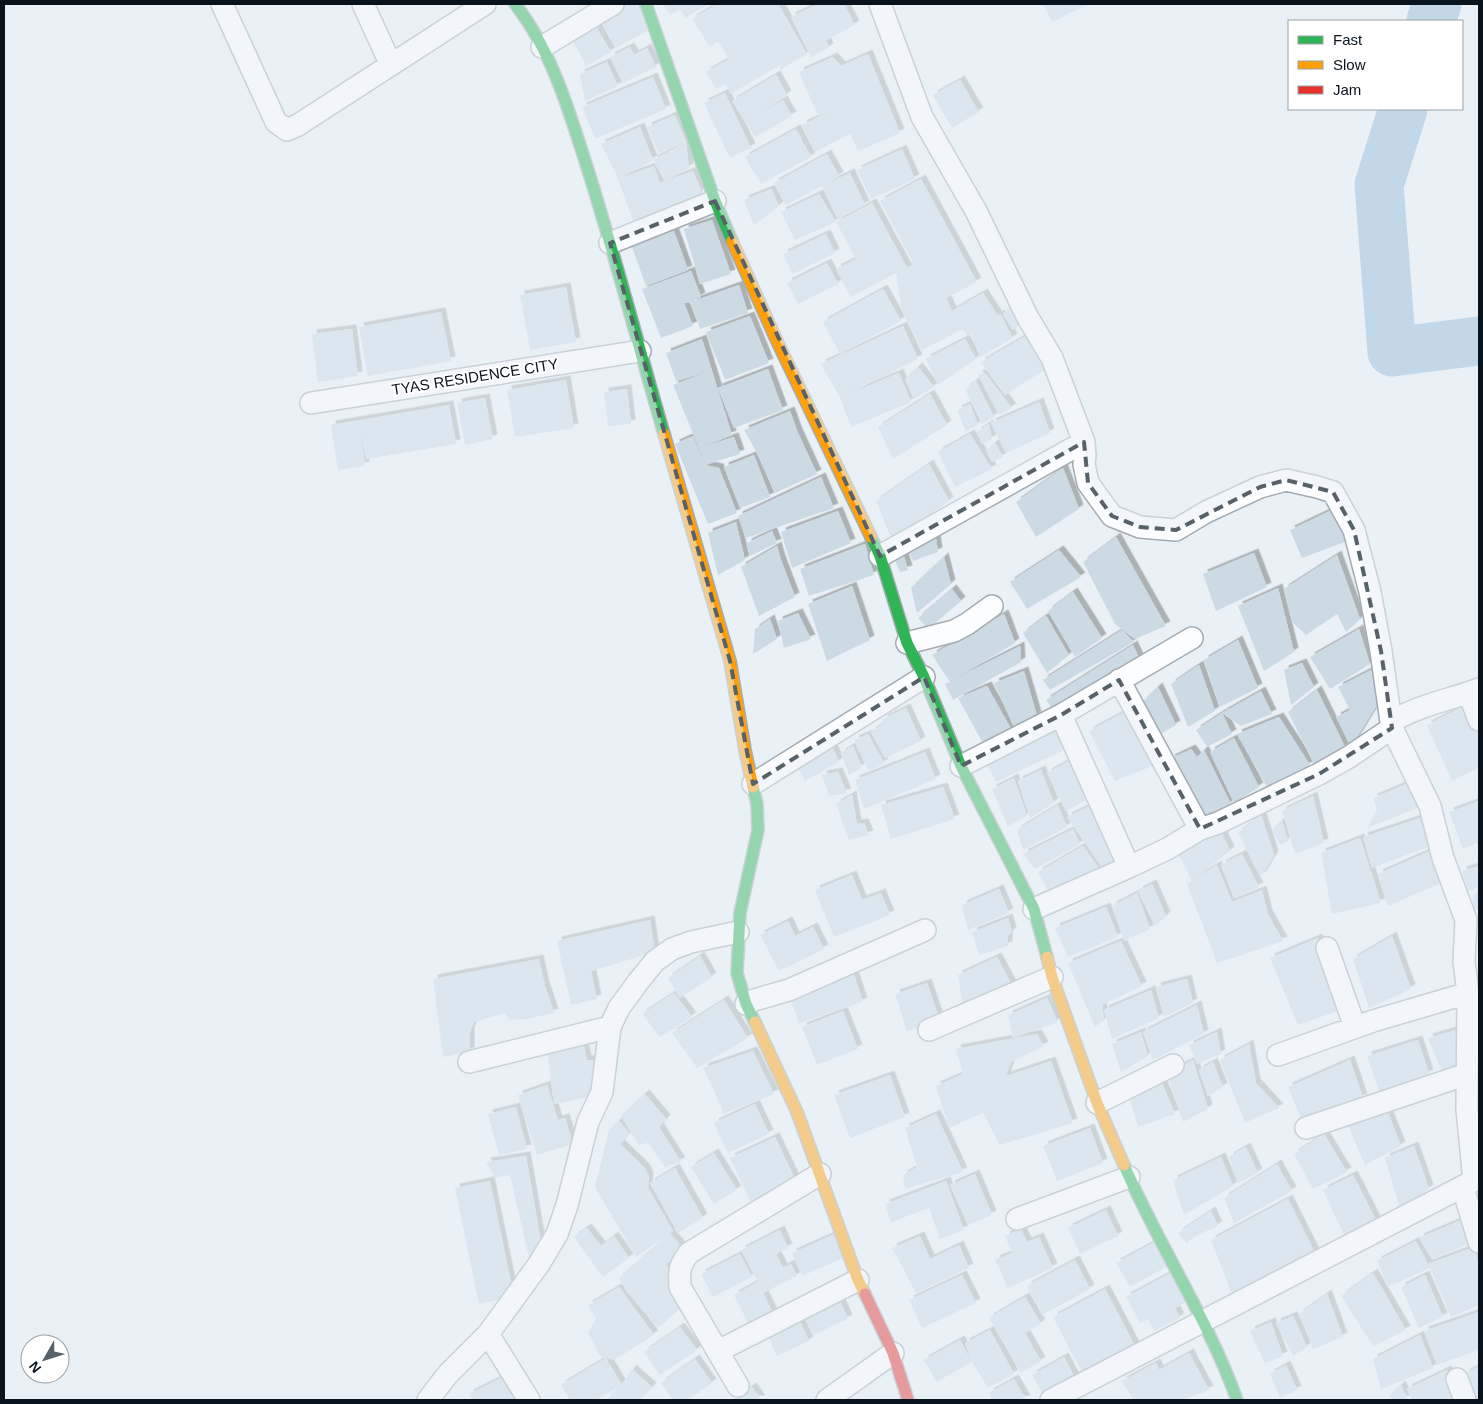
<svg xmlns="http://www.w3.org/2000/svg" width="1483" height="1404" viewBox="0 0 1483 1404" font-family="Helvetica,sans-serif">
<defs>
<filter id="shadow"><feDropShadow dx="4.5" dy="-4.5" stdDeviation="0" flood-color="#0004"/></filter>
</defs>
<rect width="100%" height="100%" fill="#eaf1f6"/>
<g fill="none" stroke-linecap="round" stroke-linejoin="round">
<path stroke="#92bad7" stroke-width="49" d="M1431,21L1437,4
M1403,109L1379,185L1392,352L1479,341"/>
</g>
<path fill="#ccdae4" filter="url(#shadow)" d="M627,4H637L651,29L616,48L600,19Z
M663,4H709L685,18L680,9L670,15Z
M717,4H778L807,54L780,70V65L731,94L725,84L716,89L706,72L729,59L718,41L710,47L692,19Z
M818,4H844L855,25L826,40L829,48L811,57L791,17Z
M1043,4H1088L1052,22Z
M594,23L611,52L586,66L570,36Z
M630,47L634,55L647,48L656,67L623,83L610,57Z
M868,54L900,133L858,151L850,134L815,152L802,125L833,110L818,116L799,72L833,57L841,66Z
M607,62L618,86L585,101L580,74Z
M776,75L787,95L754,116L783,100L792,116L755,137L732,101Z
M653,77L666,109L595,139L582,107Z
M960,80L979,112L952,128L933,95Z
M725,93L751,148L730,158L704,103Z
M675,115L686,142L689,168L665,181L653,160L686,142L659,153L647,127Z
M640,127L653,160L618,179L654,166L660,183L693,171L701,190L691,205L635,226L618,179L601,144Z
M796,129L811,157L761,184L745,157Z
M902,149L915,179L871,199L857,170Z
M827,154L839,176L824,185L850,173L865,205L837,218L822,186L786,205L774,183Z
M921,179L977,282L946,298L952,311L983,293L998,316L1000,314L1013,338L980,357L971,334L990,321L967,336L963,329L922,350L902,311L896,273L851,297L836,269L856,259L836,222L872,203L907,268L914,264L880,201Z
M771,189L779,206L754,225L744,200Z
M819,194L836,222L795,240L781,212Z
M712,220L731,274L700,284L684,229Z
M671,223L688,270L646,286L629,239Z
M826,234L835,253L793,274L783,254Z
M827,263L838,284L798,304L787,283Z
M691,271L701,297L691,302L739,285L748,313L700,329L691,302L684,303L693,326L661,338L642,289Z
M566,287L576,342L530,350L520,295Z
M883,289L901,321L840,354L823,322Z
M1013,306L1023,322L1013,330L1003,314Z
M441,312L451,361L368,376L359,327Z
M750,316L769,363L725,380L706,332Z
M903,326L918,359L846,395L899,373L911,402L851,427L840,398L821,364Z
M352,329L358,376L318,382L312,334Z
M1031,333L1051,366L1005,395L981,362Z
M702,339L732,435L702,447L734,437L740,454L705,465L719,468L737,513L708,524L675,444L693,436L704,463L699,448L673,385L707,372L676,381L666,353Z
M965,339L976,359L938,385L926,359Z
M918,367L934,387L914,399L905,379Z
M768,369L783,410L734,428L718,388Z
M985,373L1012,408L999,415L978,375Z
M566,380L574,428L515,437L507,390Z
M976,381L994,417L982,424L965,389Z
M627,389L631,424L608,426L604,392Z
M930,394L947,425L893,459L878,427Z
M485,398L493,439L465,445L457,403Z
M1039,402L1050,433L1006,453L991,423Z
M970,404L978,425L966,431L957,410Z
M449,405L456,444L366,459L360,430L365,466L338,470L331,425Z
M790,411L798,433L817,474L775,493L756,451L744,430Z
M989,424L992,439L982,444L977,432Z
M970,434L992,469L955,487L938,452Z
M995,443L1003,457L992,462L986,451Z
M754,455L770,497L740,508L724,467Z
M929,464L949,501L893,543L876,501Z
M1063,468L1079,509L1036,537L1016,502Z
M821,477L834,508L746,538L738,516Z
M1334,509L1350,540L1302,558L1290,530Z
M838,511L851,543L792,568L781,532Z
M736,522L745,560L718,575L708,533Z
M772,531L777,543L750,556L747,543Z
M935,532L938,552L913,561L907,547Z
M1116,537L1166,626L1135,639L1115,624L1083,562Z
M865,544L874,575L809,596L800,569Z
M777,546L781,560L795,597L759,616L741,567Z
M902,550L908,570L900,572L893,555Z
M1059,550L1081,577L1027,609L1010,582Z
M1254,553L1267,587L1216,611L1203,574Z
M1337,555L1360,619L1346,632L1337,614L1306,635L1293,623L1284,589Z
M944,557L951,584L917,613L911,588Z
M852,586L870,640L827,661L808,604Z
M1278,588L1294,652L1264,671L1238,606Z
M952,589L961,601L928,629L918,618Z
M1073,592L1102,638L1075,657L1048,611Z
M798,613L811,639L784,648L778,621Z
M1004,614L1015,643L956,678L1020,646L1021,662L953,700L945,684L950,682L932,655Z
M1046,616L1069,655L1047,673L1023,633Z
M770,619L777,639L753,654L755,629Z
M1359,629L1370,664L1330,689L1310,657Z
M1122,630L1134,642L1050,690L1043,680Z
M1238,640L1258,688L1220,707L1204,660Z
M1133,645L1139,658L1053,710L1046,700Z
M1302,663L1314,687L1291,705L1284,670Z
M1199,665L1215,711L1188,727L1171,684Z
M1375,668L1386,690L1351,747L1336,717L1350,710L1338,687Z
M1024,671L1037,716L1015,729L994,683Z
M987,686L1012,731L985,747L958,698Z
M1158,687L1176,725L1159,735L1142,702Z
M1317,690L1345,747L1315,766L1288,712Z
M1261,691L1272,714L1241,726L1222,713L1232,734L1207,747L1196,730L1222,713Z
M1471,702L1479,726V768L1452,781L1427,725Z
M906,708L921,741L885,758L871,732L883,724V719Z
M1127,711L1155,765L1115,781L1089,731Z
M1279,717L1310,765L1267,787L1237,734Z
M1062,722L1072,746L996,782L984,760Z
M868,734L884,763L869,772L854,740Z
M1234,738L1259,787L1234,803L1210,752Z
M832,746L839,762L805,781L797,766Z
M853,746L862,767L849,775L841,753Z
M1191,749L1197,757L1204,750L1231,804L1203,818L1170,759Z
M925,752L936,779L864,809L855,780Z
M1076,757L1094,796L1066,811L1047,773Z
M1041,770L1054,803L1030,818L1018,781Z
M838,772L847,793L829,796L822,775Z
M1014,778L1027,816L1008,826L992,789Z
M1411,782L1420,807L1367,828L1377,810L1373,798Z
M943,787L955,819L891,839L881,805Z
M852,795L857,824L864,823L869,835L849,840L836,804Z
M1313,796L1324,843L1295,854L1282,811Z
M1479,801V842L1463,849L1449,812Z
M1058,805L1067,827L1023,850L1017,830Z
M1092,805L1119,861L1104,870L1067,817Z
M1261,814L1274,855L1261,877L1238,833Z
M1420,818L1428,847L1372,868L1363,837Z
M1282,820L1288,841L1280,845L1272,830Z
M1219,827L1230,851L1194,879L1217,865L1232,902L1262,890L1268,914L1283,941L1217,963L1187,884L1192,881L1177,851Z
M1073,829L1080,844L1035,869L1023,854Z
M1360,838L1381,903L1332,914L1321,853Z
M1083,846L1101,871L1051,896L1038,872Z
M1430,851L1439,884L1388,906L1378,874Z
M1242,854L1259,887L1234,898L1221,865Z
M1479,866V887L1468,891L1462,871Z
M852,875L862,900L881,893L890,915L834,937L815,890Z
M1152,884L1166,916L1155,926L1138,891Z
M999,889L1009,913L968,930L962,905Z
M1479,892V909L1472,911L1474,894Z
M1137,893L1150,929L1124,941L1112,906Z
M1106,907L1118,937L1068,957L1055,928Z
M1008,918L1012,931L1008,936V946L979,955L972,932Z
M650,920L655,952L591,971L597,999L571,1005L557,941Z
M788,921L795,936L813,927L824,949L779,971L760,935Z
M1392,936L1411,989L1369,1008L1353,959Z
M1318,938L1346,1008L1298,1025L1270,958Z
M1121,941L1142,986L1102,1005L1104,1020L1095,1027L1068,963Z
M700,956L712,977L680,998L668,978Z
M997,957L1013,987L962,1003L958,975Z
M539,959L545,986L554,1013L526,1019L509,1020L505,1013L474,1022L470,1032V1052L443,1057L433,979Z
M853,972L863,1002L799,1023L789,994Z
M1187,979L1193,1003L1164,1017L1156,987Z
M927,983L940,1021L907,1031L895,994Z
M1151,990L1159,1018L1112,1039L1104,1010Z
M674,993L692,1017L660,1037L642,1014Z
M1047,998L1058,1022L1013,1038L1008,1015Z
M724,1000L748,1038L697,1068L672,1033Z
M1197,1005L1204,1034L1153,1060L1143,1032Z
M843,1011L858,1049L817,1065L802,1027Z
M1459,1029L1466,1061L1442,1071L1428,1038Z
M1141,1032L1148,1056L1121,1072L1112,1044Z
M1217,1032L1221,1054L1197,1064L1189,1045Z
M1037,1034L1044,1046L1011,1062L1006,1076L1051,1061L1073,1123L1000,1145L983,1113L949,1128L936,1086L963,1074L956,1049Z
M582,1037L587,1060H595L600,1095L554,1104L547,1048Z
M1418,1040L1429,1074L1380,1093L1367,1056Z
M1249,1044L1256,1083L1279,1108L1245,1123L1220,1060Z
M753,1051L774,1094L723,1114L721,1106L703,1068Z
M1193,1060L1208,1109L1183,1122L1167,1073Z
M1350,1060L1363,1098L1302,1121L1288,1087Z
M1213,1062L1223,1087L1208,1096L1199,1070Z
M890,1075L905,1117L850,1138L834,1095Z
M1160,1078L1175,1114L1138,1127L1128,1093Z
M547,1085L558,1120L565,1118L573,1144L537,1155L518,1095Z
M645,1094L666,1119L659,1127L681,1162L665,1167L648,1143L639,1145L621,1116Z
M1384,1103L1401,1146L1365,1165L1345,1119Z
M755,1104L769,1134L728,1153L714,1123Z
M516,1107L527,1149L499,1155L488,1114Z
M936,1114L963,1172L905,1189L903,1175L917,1167L905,1128Z
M619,1121L629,1133L620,1144L645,1168L649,1177L648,1188L673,1231L636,1257L595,1187L609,1130Z
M1090,1128L1103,1163L1057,1181L1043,1146Z
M1324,1134L1347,1172L1313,1189L1294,1154Z
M775,1137L796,1181L751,1202L730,1158Z
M1414,1146L1429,1189L1400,1208L1385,1158Z
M1246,1147L1258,1173L1238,1183L1229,1157Z
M714,1153L737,1190L714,1204L691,1167Z
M526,1156L542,1248L529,1258L510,1175L495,1178L486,1162Z
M1221,1157L1233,1186L1184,1215L1173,1180Z
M1277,1164L1292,1191L1234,1223L1224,1198Z
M675,1168L703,1218L678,1233L650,1183Z
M975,1174L992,1215L968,1225L950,1185Z
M1353,1175L1377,1222L1345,1237L1323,1190Z
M490,1181L514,1297L479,1304L455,1188Z
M946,1181L964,1230L940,1239L929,1208L891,1222L885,1204Z
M1288,1199L1317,1257L1235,1302L1211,1240Z
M1106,1210L1118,1236L1080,1254L1068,1228Z
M1211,1211L1218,1226L1191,1238L1187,1244L1178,1233Z
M1466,1218L1473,1242L1432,1259L1419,1238Z
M587,1228L601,1246L614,1236L629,1258L603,1277L574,1237Z
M1021,1229L1027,1242L1039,1237L1053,1268L1008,1288L995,1260L1012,1253L1005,1236Z
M780,1230L788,1248L776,1254L783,1268L791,1264L797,1276L763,1293L773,1313L749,1325L734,1295L758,1282L741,1250Z
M670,1233L683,1249L666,1264L685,1304L658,1328L625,1289L619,1278Z
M835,1234L846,1257L802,1276L792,1253Z
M920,1236L930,1259L959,1245L969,1268L916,1293L892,1248Z
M1416,1241L1428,1264L1474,1247L1479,1265V1305L1451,1317L1430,1268L1388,1287L1377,1261Z
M1155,1242L1168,1266L1130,1287L1116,1263Z
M740,1254L752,1277L713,1297L701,1274Z
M1075,1260L1090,1289L1042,1315L1027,1286Z
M1171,1273L1187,1302L1175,1308L1180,1318L1154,1331L1148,1319L1140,1323L1126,1297Z
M1373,1273L1406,1330L1373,1346L1341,1296Z
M962,1275L976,1303L922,1328L909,1300Z
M1425,1275L1443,1317L1419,1328L1401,1287Z
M619,1287L654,1335L614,1360L600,1356L588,1333L596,1319L588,1305Z
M1105,1289L1136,1348L1084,1376L1053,1317Z
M1327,1294L1343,1337L1313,1349L1299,1314Z
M1025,1297L1041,1324L1025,1333L1041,1361L1021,1373L989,1318Z
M840,1301L848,1319L813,1335L805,1318Z
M1479,1312V1350L1437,1365L1424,1331Z
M1293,1316L1307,1347L1293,1356L1276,1323Z
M799,1319L809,1341L777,1356L767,1334Z
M1271,1322L1283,1356L1265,1363L1250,1331Z
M680,1327L697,1350L660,1375L644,1352Z
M990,1330L1014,1374L988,1388L972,1362L936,1382L924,1360L960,1340L972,1362L965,1343Z
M1420,1335L1433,1368L1381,1389L1373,1359Z
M1189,1353L1209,1390L1183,1400H1133L1122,1381L1156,1363L1159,1370Z
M1064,1357L1075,1378L1044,1396L1032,1375Z
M606,1358L622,1385L596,1400H570L561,1385Z
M695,1359L712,1383L687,1400H673L661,1383Z
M1286,1365L1297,1390L1280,1398L1270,1374Z
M1479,1366V1400H1476L1465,1374Z
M632,1369L652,1387L640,1400H606L623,1383Z
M1447,1370L1459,1400H1412L1407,1389Z
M503,1377L514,1400H472L469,1394Z
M1014,1379L1026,1400H992L989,1393Z
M1401,1385L1408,1400H1392L1389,1396Z
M752,1387L761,1400H732Z"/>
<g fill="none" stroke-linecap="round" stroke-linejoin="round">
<defs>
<path id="street" d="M222,4L276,122L287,130L298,125L485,4
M363,4L391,65
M880,4L922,117L976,211L1028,318L1052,358L1084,442L1085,456L1084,464L1088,483L1112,516L1140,527L1176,530L1206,512L1260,487L1286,480L1317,487L1333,492L1354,530L1370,592L1381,651L1391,722
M542,47L613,4
M610,243L715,201
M311,403L640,351
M880,556L1084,442
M907,643L954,631L967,624L992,606
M1119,680L1200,829
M1469,693L1479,720
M1061,715L1129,867
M1392,728L1430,806L1443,858L1466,920L1464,962L1468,993L1467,1110L1474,1181
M961,766L1061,715L1192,638
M753,784L924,677
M1034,909L1129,867L1167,849L1200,829L1218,823L1319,774L1349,757L1392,728L1391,722C1419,705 1449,700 1479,689
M1327,948L1355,1027
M746,1004L754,1000L789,990L925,930
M929,1030L1052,977
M1278,1055L1373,1021L1468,993
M469,1062L610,1027
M1097,1103L1173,1065
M1306,1128L1467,1074
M1463,1188L1479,1242
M1017,1219L1129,1177
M488,1334L529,1400
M718,1351L858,1280
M1457,1379L1465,1400
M738,1386L680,1287C679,1271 679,1266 689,1253L820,1174
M428,1400L448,1374L488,1334L539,1264L557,1234L567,1205L588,1122L602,1092L610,1027L619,1008L638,982L655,961L672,949L691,942L738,932
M827,1400L893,1353
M1051,1400L1479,1178"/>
<path id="fast" d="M515,4C552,51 569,111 587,167C615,255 638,345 664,434
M646,4L715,201L732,241
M871,537L880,556L907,643L924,677L961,766L1034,909L1047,957
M753,787L757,804L758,830L740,913L737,973L746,1004L755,1022
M1124,1165C1158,1245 1208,1318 1237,1400"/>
<path id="slow" d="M732,241L775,337L871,537
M664,434L730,661L745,750L753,787
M1047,957L1052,977L1097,1103L1124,1165
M755,1022L797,1112L858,1280L865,1294"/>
<path id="jam" d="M865,1294L893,1353L908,1400"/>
</defs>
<use href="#street" stroke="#a4acb2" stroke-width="24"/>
<use href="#fast" stroke="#a4acb2" stroke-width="14"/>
<use href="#slow" stroke="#a4acb2" stroke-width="14"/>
<use href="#jam" stroke="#a4acb2" stroke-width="14"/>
<use href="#street" stroke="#fcfdfe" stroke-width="21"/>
<use href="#fast" stroke="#30b455" stroke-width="11"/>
<use href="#slow" stroke="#ff9f0a" stroke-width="11"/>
<use href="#jam" stroke="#e5322d" stroke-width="11"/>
</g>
<path d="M0 0H1483V1404H0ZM715,201L880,556L1084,442L1088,483L1112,516L1140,527L1176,530L1260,487L1286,480L1333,492L1354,530L1381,651L1392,728L1319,774L1200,829L1119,680L1061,715L961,766L924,677L753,784L730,661L610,243Z" fill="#eaf1f6" fill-opacity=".55" fill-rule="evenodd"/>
<path fill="none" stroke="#576168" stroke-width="4" stroke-dasharray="10 6" stroke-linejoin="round" d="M715,201L880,556L1084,442L1088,483L1112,516L1140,527L1176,530L1260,487L1286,480L1333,492L1354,530L1381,651L1392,728L1319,774L1200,829L1119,680L1061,715L961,766L924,677L753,784L730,661L610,243Z"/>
<g text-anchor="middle" stroke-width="4" stroke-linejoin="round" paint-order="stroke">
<g font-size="15" fill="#08131b" stroke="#fff">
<text transform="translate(475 377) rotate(-9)" y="5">TYAS RESIDENCE CITY</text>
</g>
</g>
<rect width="1483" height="1404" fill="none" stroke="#08131b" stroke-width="10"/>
<rect x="1288" y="20" width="175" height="90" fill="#ffffff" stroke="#9ca1a4"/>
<rect x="1298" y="36" width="25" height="8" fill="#30b455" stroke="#9ca1a4"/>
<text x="1333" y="45" font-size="15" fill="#08131b">Fast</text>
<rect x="1298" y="61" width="25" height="8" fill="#ff9f0a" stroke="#9ca1a4"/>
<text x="1333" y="70" font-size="15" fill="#08131b">Slow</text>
<rect x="1298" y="86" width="25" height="8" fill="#e5322d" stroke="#9ca1a4"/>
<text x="1333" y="95" font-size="15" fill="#08131b">Jam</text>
<g transform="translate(45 1359) rotate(231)"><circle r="24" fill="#ffffff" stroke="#9ca1a4"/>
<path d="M0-4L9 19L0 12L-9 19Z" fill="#576168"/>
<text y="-8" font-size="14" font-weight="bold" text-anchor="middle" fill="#08131b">N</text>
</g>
</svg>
